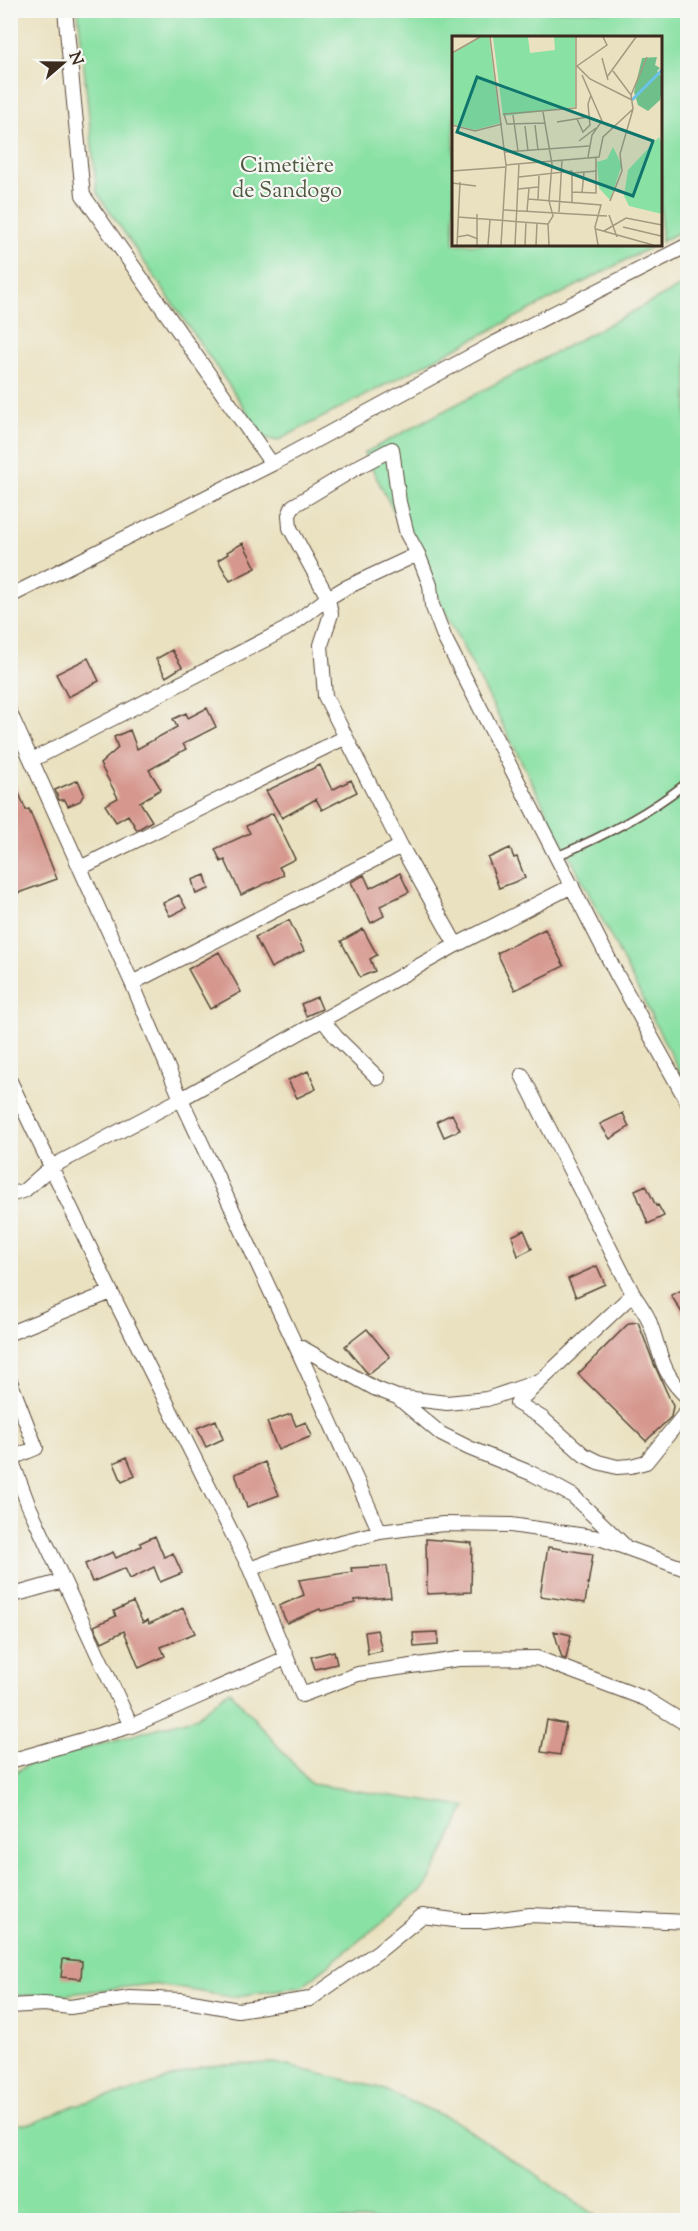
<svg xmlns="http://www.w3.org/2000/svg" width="698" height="2231" viewBox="0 0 698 2231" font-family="'Sorts Mill Goudy',serif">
<rect width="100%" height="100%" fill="#f6f6f2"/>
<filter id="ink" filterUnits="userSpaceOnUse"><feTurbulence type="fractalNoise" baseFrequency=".0167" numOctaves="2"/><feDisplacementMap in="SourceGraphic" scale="12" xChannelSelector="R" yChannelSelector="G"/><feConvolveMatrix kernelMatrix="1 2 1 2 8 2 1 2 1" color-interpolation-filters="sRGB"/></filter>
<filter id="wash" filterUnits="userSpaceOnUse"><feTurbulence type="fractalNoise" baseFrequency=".008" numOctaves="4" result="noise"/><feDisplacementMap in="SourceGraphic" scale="24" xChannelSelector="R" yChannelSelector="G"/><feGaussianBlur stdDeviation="1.35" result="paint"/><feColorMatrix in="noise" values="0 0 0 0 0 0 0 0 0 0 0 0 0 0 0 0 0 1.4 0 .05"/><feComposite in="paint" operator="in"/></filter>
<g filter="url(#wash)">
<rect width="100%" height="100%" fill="#eae1c0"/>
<path fill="#8ae1a4" stroke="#628661" stroke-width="1.5" d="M78,11H687V228L661,242L660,38H454V244L655,245L277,441L265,438L97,193Z
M687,283V1086L364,453Z
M229,1690L311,1784L466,1807L426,1887L302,1986L232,1997L152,1984L61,1995L11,1996L10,1776L27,1765L197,1717Z
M275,2063L380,2088L455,2121L603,2220H11V2125L34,2123L75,2105L139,2089L203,2066Z"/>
<g id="blocks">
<path fill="#d6978e" d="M243,543L256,568L230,581L218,560L228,554L227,552Z
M172,650L182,667L166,677L156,659Z
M88,658L99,681L68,697L56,674Z
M207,708L216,727L183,744L186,749L149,770L161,789L140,802L152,821L137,830L128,815L116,822L105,805L118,798L100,764L118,748L114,737L130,730L137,749L177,727L173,719L186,713L188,718Z
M320,765L332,790L351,780L357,792L322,810L316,799L282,818L266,791Z
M10,772L26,810L29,809L57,879L10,896Z
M78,780L84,794L80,801L68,806L65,800H59L55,790Z
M273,813L295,859L279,867L284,875L241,895L225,860L221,862L215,849L250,833L246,826Z
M510,848L514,858L517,857L525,878L499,888L488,858Z
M400,873L409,892L380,906L384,916L371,923L351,882L364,875L370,888Z
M205,875L209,889L196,894L192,880Z
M179,895L186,908L170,916L163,903Z
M289,920L304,951L271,968L255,937Z
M363,929L377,955L370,959L375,971L360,977L341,941Z
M545,929L564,966L515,990L497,953Z
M219,952L241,992L210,1009L188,969Z
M317,997L322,1009L306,1016L301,1004Z
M308,1071L316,1089L297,1098L288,1080Z
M623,1113L629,1127L610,1139L600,1124Z
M452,1114L460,1130L444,1137L437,1121Z
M646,1185L656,1206L658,1205L664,1216L648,1224L635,1190Z
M524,1230L532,1249L518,1256L512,1236Z
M597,1266L605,1284L576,1297L568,1279Z
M687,1288V1321L671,1295Z
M638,1322L654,1364L673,1406L671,1417L646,1441L578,1374L629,1323Z
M367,1329L390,1357L368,1374L345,1346Z
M291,1414L296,1426L306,1422L312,1436L278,1450L267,1422Z
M216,1420L223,1439L206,1447L197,1428Z
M127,1457L135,1476L122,1482L114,1463Z
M265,1462L279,1495L247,1507L235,1474Z
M155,1536L164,1557L173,1553L182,1573L160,1582L154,1567L130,1579L125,1568L92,1582L85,1564L113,1552L116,1558L141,1546L140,1543Z
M426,1539L472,1543L471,1592L427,1594Z
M548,1547L593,1554L585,1603L540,1596Z
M387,1566L391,1597L354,1600L355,1603L321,1611L320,1609L287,1623L279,1606L304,1595L299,1580L352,1572L351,1568Z
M133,1602L143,1623L148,1620L149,1624L183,1608L195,1633L161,1647L165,1656L139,1668L124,1631L102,1642L94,1626L116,1616L114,1611Z
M377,1630L382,1651L368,1654L365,1632Z
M554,1631L571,1635L566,1659L562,1658Z
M438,1632V1645L414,1647L413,1633Z
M334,1651L337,1664L315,1669L311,1657Z
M547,1720L566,1724L560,1755L541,1752Z
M63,1959L82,1961L81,1979L61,1977Z"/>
</g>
</g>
<g filter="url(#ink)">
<use href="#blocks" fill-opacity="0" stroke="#554536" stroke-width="1.5"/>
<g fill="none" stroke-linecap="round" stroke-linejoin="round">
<defs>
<path id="service" d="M557,856C602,837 646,815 685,784L688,772"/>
<path id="minor" d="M65,10L83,195L272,464
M10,596L272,464L493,344L688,245
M10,713L132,983L181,1099L295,1344L380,1532
M32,760L286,629L328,598L345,588L418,554
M80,868L344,738
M456,945L401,846L325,696L321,645L331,614L328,598L290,528L289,515L293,506L356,468L392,449L399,502L407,534L418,554L430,585L432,605L445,639L617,975L688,1103
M132,983L401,846
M323,1020L336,1037L378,1078
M522,1075L633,1294C638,1302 644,1310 648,1318C661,1350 659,1372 688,1398
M10,1081L111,1292L250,1569L302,1695L358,1674L458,1659L537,1658L646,1699L688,1725
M10,1195L25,1190L51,1167L181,1099L456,945L572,886
M633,1294L517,1403L542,1418L584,1455L598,1462L617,1467L631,1466L646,1462L688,1410
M10,1333L111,1292
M295,1344L374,1388L397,1397L447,1403L487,1399L534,1383
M10,1381L36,1448L10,1459
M397,1397L441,1434L469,1448L533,1474L573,1496L624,1545
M11,1459L28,1504L131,1726
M250,1569L279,1558L380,1532L443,1524L511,1525L599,1538L688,1570
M10,1596L63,1581
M10,1761L131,1726L286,1658
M10,2006L44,2004L70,2007L130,1998L181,2000L238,2010L310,1999L379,1951L422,1916L462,1921H485L530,1915L688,1922"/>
</defs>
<use href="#service" stroke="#554536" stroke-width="10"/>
<use href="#minor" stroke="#554536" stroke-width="16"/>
<use href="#service" stroke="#fff" stroke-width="7"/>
<use href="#minor" stroke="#fff" stroke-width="14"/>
</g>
</g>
<g text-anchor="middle" stroke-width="4.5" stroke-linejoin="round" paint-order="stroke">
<g font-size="22" fill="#4f5840" stroke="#f6f6f2">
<text x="287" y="172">Cimetière<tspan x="287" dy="25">de Sandogo</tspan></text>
</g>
</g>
<g transform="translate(452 36)">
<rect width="210" height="210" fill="#eae1c0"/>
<path d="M28,1H37L48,87L23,94L0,88V18ZM41,1H76L78,17L103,14L102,1H123V71L51,80ZM207,101L210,109V178L177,170L172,160L176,134ZM161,111L170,129L158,164L147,152L145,126L155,123Z" fill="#8ae1a4"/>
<path d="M205,21L203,29L208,32L205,35L210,41V52L208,64L196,75L186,69L182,56L190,22Z" fill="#6fbf8a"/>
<path fill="none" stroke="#6bc3e8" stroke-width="3" d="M180,64L210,34"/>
<path fill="none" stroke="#a4987f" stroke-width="1.5" d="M38,1L54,129L49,209M151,1L155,9L125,30L138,43L180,64M0,17L28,1M150,22L156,44M130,39L150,85L140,99L136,121M155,41L184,1M179,59L195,21M91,76L100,128L97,165L101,180L96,188L97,209M61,79L66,115M125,83L131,96L138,89L136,68L139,59M105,86L136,81M93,87L55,88L52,78L124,72V1M0,89L23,95L50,88M83,89L86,114M73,90L76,115M127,105L144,92M53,116L137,110M54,129L147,121L151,101L181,73M0,135L54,131M120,137L145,135M67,141L120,135V167M0,147L24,150M66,153L86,151M120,156L144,157V121M130,157L132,136M76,163L149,169L143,191L146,209M86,164L87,140M158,165L170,135L168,118L181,73L179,59L161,35M52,174L155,180M75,175L77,152M107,176L110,124M25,178V209M157,179L165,201M6,181L96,188M171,191L209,200M144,193L201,209M152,195L174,182L210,189M5,201L16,199L26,203M5,209L8,146M36,209L38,184M63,209L67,128M73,209L74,186M84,209L85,187"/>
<path fill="#0f766e" fill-opacity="0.15" stroke="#0f766e" stroke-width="3" d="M25,41L201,105L181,160L5,96Z"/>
<rect width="210" height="210" fill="none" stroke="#3b2a1e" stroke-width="3"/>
</g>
<rect width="698" height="2231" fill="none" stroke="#f6f6f2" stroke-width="36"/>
<g transform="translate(63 63) rotate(70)" stroke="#f6f6f2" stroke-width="4.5" paint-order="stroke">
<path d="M0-4.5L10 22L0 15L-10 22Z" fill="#3b2a1e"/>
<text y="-9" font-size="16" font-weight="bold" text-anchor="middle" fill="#3b2a1e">N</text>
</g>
</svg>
